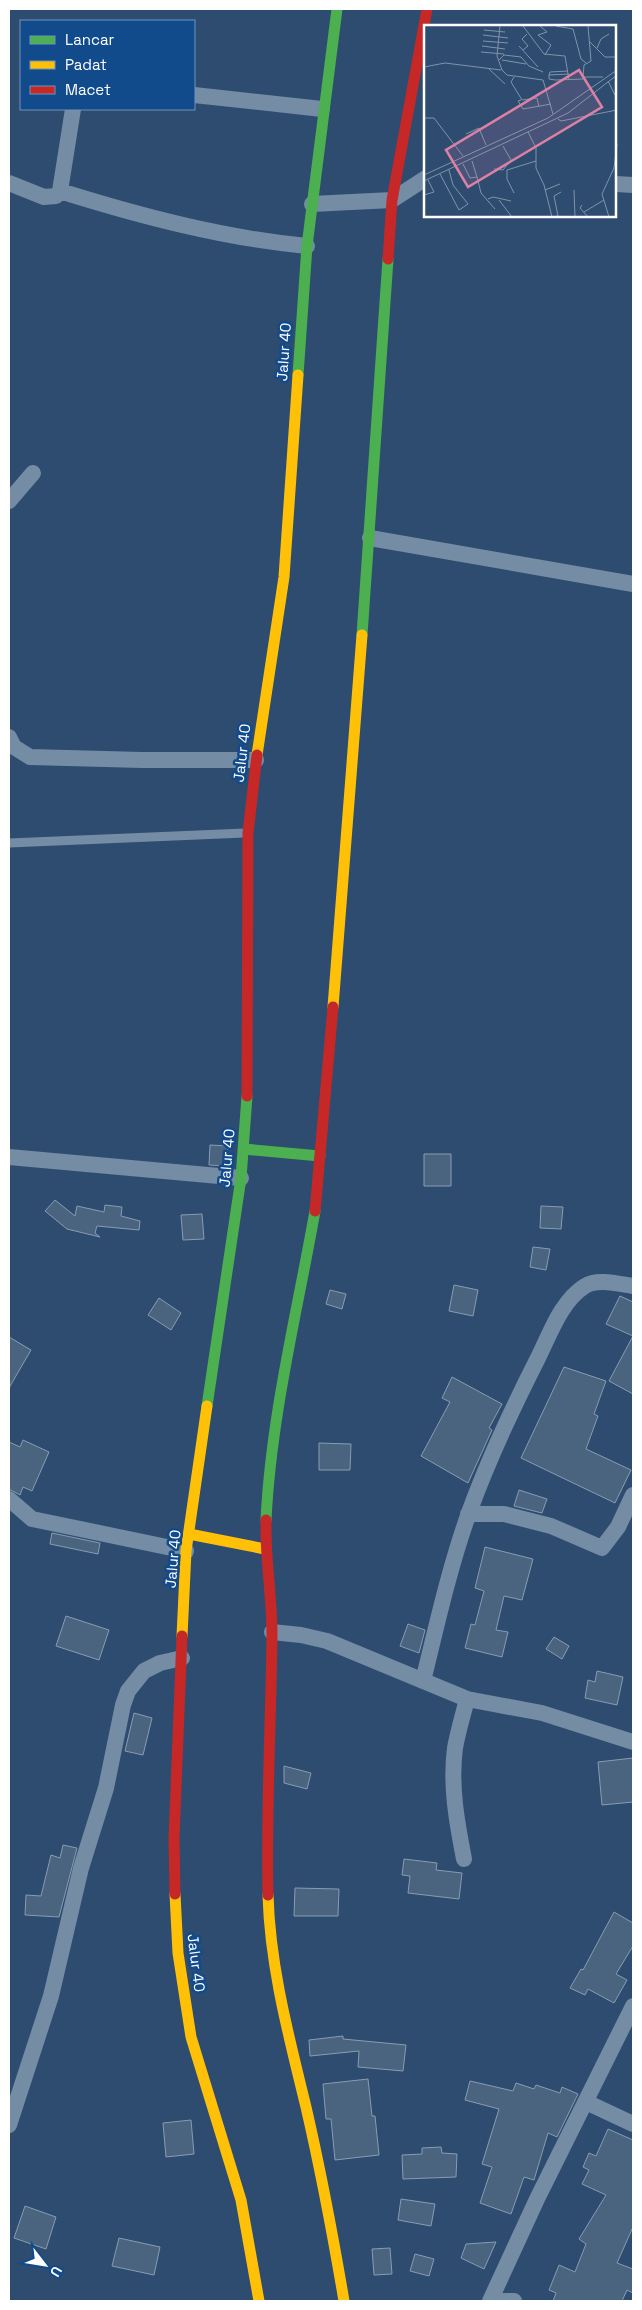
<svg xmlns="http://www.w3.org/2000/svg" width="642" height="2310" viewBox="0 0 642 2310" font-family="'Space Grotesk',sans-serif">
<rect width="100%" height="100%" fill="#2d4c70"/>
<path fill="#4a6480" stroke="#889cb3" d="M210,1145L228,1146L226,1166L209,1165Z
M424,1154H451V1186H424Z
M55,1200L75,1216L77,1206L104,1212L105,1205L122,1207L121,1216L140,1221L139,1230L97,1226L95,1233L100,1237L67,1229L45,1211Z
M541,1206L563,1207L561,1229L540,1228Z
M202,1214L204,1239L183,1240L181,1215Z
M533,1247L550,1249L546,1270L530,1267Z
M454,1285L478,1290L473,1316L449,1311Z
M330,1290L346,1294L342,1309L326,1304Z
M620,1296L633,1302V1394L609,1381L633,1336L606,1324Z
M159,1298L181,1313L171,1330L148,1315Z
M9,1337L31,1350L9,1388Z
M564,1367L606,1381L594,1414L598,1416L586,1449L631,1470L615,1503L521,1458Z
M452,1377L502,1404L489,1428L492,1430L468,1483L421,1456L450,1402L442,1398Z
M23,1440L49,1452L32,1491L23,1487L20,1495L9,1489V1442L20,1447Z
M319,1443L351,1444L350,1470H319Z
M519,1490L547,1499L542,1513L514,1506Z
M52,1533L100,1543L98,1554L50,1544Z
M485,1547L533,1559L522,1600L504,1596L496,1630L508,1632L502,1657L465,1648L471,1624L475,1625L484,1591L475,1588Z
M66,1616L109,1630L99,1660L56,1646Z
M408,1624L425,1630L419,1653L400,1646Z
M554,1637L569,1646L562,1659L546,1649Z
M597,1671L623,1677L617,1705L585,1698L588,1680L595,1682Z
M134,1713L152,1718L143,1755L125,1751Z
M633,1758V1802L602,1805L598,1762Z
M284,1766L311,1773L307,1789L284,1783Z
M63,1845L77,1848L59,1917L25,1915L26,1895L41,1896L51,1855L60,1858Z
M404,1859L437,1863L436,1870L462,1873L459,1899L408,1893L410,1876L402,1875Z
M295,1888L339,1889L338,1916H294Z
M614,1912L633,1923V1946L616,1974L627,1980L614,2003L588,1989L585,1995L570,1988L581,1969L583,1970Z
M343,2036V2039L406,2045L403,2071L358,2067L359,2051L310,2056L309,2040Z
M368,2079L372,2116H375L379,2155L335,2160L331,2119H326L323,2084Z
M470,2081L513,2091L516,2083L534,2089L536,2085L560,2093L562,2087L578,2094L557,2137L548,2133L534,2180L524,2177L511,2214L480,2203L492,2167L482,2164L499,2109L465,2100Z
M191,2120L194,2154L166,2157L163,2123Z
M608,2129L633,2140V2227L617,2263L633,2269V2293L627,2290L622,2301H553L556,2293L549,2290L559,2265L575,2272L586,2244L579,2239L606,2195L582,2184L589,2170L583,2167L589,2153L596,2156Z
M441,2147L442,2153L457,2154L456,2177L403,2179L402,2155L422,2154V2148Z
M401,2199L435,2204L431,2226L398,2220Z
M25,2206L56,2217L46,2249L14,2238Z
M119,2238L160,2247L154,2275L112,2266Z
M496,2242L484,2269L461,2258L466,2244Z
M390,2248L392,2274L374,2275L372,2249Z
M415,2254L434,2259L429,2276L410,2271Z"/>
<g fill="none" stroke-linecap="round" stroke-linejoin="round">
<path stroke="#748ca4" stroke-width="9" d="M9,843L245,833"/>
<path stroke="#748ca4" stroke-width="16" d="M194,95L322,109
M9,183L44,197L56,196L60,191L73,109
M616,184L633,185
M60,191C140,216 223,238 307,246
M312,204L392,200L426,178
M9,501L33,473
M370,538L633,584
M9,737L14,747L30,757L142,760H256
M9,1157L241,1178
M9,1499L32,1519L186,1551
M468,1514H504L551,1526L602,1548L618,1527L633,1495
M272,1632L301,1635L327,1641L467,1699L542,1713L633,1742
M423,1681C437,1624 450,1565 470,1510C489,1458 513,1407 538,1358C550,1334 561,1301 585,1286C598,1278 619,1284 633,1286
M464,1859C457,1823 450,1785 455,1748C458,1731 463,1715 467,1699
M586,2102L633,2124
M9,2125L51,1996L81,1868L106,1788L123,1705L128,1691L144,1671L160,1663L182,1658
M490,2301L537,2199L633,2006
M498,2301H514"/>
<path stroke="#4caf50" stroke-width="11" d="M298,375L307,246L337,9
M362,635L388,259
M244,1149L320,1156
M207,1406L241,1178L247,1096
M266,1520C271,1416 297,1313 315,1211"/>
<path stroke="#ffc107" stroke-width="11" d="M257,755L284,577L298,375
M333,1007L362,635
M189,1534L265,1549
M182,1636L186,1551L207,1406
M175,1894L178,1953L191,2037L241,2200L259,2301
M268,1895C270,1967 289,2037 306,2107C321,2172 333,2236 344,2301"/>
<path stroke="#c62828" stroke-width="11" d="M388,259L392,200L427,9
M247,1096L248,833L257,755
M315,1211L333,1007
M266,1520C265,1559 272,1596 272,1635C271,1722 266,1808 268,1895
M175,1894L174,1838L182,1636"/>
</g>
<g text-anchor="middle" stroke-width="5" stroke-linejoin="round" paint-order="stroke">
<g font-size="15" fill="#fff" stroke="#114b8c">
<text transform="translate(284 352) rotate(-86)" y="5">Jalur 40</text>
<text transform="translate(242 753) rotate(-83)" y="5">Jalur 40</text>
<text transform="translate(227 1158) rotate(-85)" y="5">Jalur 40</text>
<text transform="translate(173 1559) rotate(-85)" y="5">Jalur 40</text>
<text transform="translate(196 1963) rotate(83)" y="5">Jalur 40</text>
</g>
</g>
<g transform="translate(424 25)">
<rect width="192" height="192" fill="#2d4c70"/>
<path fill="none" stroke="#8194a9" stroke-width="1" d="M76,1L73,31L78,45L83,50L119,55L129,89M99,1L120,29L141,31L145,55M116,1L123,7L114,10L127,20L121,30M132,1L149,4L157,34L162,38M164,1L167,36L160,40L159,52H179M60,5L81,7M59,10L84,13M59,16L84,18M166,17L181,32H193M58,21L81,24M95,21L114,42M173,23L177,14L185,9M99,25L104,21L98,14L103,9M57,27L80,29M75,35L80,30L97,32L105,41L119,47M78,35L102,39M0,42L21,38L77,45M65,44L81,59M125,50V54L131,55L159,54M125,50L126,47L144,46M125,50L145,49M90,52L87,57L98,75L113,73L115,82M184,56L193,74M97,75L94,76L99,84L127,79M0,93H10L39,131M134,94L137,96L193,85M104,107L112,123V143L120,160L128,192M42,109L55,103L62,120M48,136L53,152M39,139L46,153L53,152L57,168L71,184M70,144L79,145L87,135L79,121M16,149L35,185L44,179L29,160L25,145M0,150L124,93L193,45M0,156L144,88L193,50M121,165L136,159M150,165L151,192M90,168L83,154V145L112,136M0,170L10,167L4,155M64,174L69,172L87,176M75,175L88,192M158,180L156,183L164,192M160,187L180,175M128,192L134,191L130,171L137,167M185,192L178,169L190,143L193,119"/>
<path fill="#dd80a5" fill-opacity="0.15" stroke="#dd80a5" stroke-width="2.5" d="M155,45L178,82L44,162L22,125Z"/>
<rect width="192" height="192" fill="none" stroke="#fff" stroke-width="2.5"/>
</g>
<rect width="642" height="2310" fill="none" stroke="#ffffff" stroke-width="20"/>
<rect x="20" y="20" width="175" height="90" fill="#114b8c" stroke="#7093ba"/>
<rect x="30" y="36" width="25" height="8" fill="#4caf50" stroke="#7093ba"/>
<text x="65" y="45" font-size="15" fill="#ffffff">Lancar</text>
<rect x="30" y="61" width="25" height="8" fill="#ffc107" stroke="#7093ba"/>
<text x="65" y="70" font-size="15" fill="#ffffff">Padat</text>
<rect x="30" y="86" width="25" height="8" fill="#c62828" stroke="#7093ba"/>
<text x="65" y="95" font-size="15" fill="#ffffff">Macet</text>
<g transform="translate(45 2265) rotate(121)" stroke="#114b8c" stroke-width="4" paint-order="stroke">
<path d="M0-4L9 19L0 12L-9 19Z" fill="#ffffff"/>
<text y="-8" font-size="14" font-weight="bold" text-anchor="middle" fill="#ffffff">U</text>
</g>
</svg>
